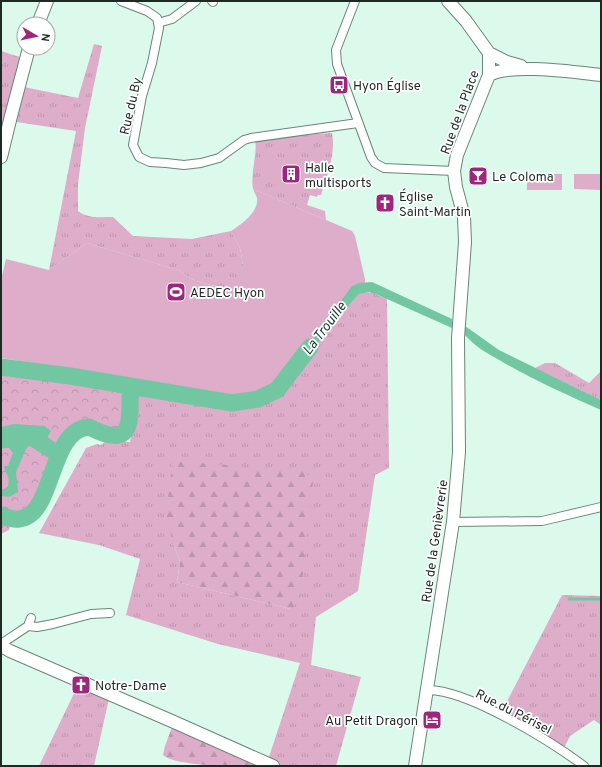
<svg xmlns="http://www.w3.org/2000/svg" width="602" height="767" viewBox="0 0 602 767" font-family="Overpass,sans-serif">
<defs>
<pattern id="grass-tufts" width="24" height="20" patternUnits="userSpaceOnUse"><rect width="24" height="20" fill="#ddadc9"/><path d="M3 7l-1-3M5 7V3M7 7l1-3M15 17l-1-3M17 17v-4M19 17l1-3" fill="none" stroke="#bd95ac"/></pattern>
<pattern id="forest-firs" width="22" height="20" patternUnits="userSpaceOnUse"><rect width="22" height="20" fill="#ddadc9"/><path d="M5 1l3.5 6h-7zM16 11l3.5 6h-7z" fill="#bd95ac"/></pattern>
<pattern id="park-crowns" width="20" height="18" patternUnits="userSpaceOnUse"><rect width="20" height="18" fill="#ddadc9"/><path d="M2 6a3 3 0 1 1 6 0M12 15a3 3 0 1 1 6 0" fill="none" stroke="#bd95ac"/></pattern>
</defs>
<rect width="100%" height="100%" fill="#dbfaeb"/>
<path fill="url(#grass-tufts)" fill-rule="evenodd" d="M94,44L102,46L85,128L78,184V211C88,219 101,217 113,217L133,236L192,239L231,231L240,248L243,265L236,291L195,281L178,270L87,243L49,270L76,131L10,121L1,151V51L26,59L19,86L78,98Z
M332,133C336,154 327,175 321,195H318L317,197L310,195L307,205L325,211L326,220L253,189C250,172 258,155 255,138Z
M364,292L373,293L387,299L389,468L375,475L358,591L316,617L311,665L361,677L336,766H257L260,761L267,763L300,663L218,644L126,615L140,559L99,545L39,533L86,448L97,444L101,445L106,441L130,442L135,416L134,391L154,384L214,395H242L251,394L261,391L275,384L289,366L295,364L298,368L331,326L359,294ZM173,543L291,609L177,582L180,561Z
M601,337V400L535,368L545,363H555L589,383L600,372Z
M562,595L601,596V725L594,720L570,736L563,750L500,715Z
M80,681L110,694L94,766H39Z"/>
<path fill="url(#forest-firs)" d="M173,461L303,471L313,481L300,600L291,609L177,582L180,561L173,543L166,512Z
M174,722L260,761L257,766C236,766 177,767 163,755L165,746Z"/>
<path fill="url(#park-crowns)" d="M1,372L126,393L125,426L120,432L110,433L91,424L68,431L39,497L26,509L13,513L9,530L1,534Z"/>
<path fill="#ddadc9" d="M267,156L320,167L315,192L262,181Z
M527,173L562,174V190H527Z
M574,174H601V190L574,189Z
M253,189L352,231L355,236L365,279V286L299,363L289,366L275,384L261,391L242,395L224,396L213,395L97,373L1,358V280L6,259L49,270L87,243L178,270L195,281L235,291L243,265L240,248L231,231C241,225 259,212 257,198C256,195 254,192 253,189Z"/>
<path fill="#72c7a2" d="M372,282L452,319V328L378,295L369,292L359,294L331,326L299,368L295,364L352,286L359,283Z
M465,326L499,350L601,400V410C567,395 533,380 501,361C488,354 474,346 464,334Z
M14,424L44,426L51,431L48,436L43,438L45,442L40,445L30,444L26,449L16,472L18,492L9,497L1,496V489H5L8,486C10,474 6,476 4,466H8L13,453L9,448L3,446L1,448V427Z"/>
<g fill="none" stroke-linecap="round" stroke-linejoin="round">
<path stroke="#72c7a2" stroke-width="3" d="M569,599H601"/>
<path stroke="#72c7a2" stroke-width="17" d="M1,367L70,376L232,403L258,399L277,390L310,347
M1,440L19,437L33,438L59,455
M1,515C6,517 13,520 19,519C55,516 48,430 89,427C135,451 130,421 130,386"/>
<defs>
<path id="street" d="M121,1L147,11L157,18L159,28L152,63L142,96L133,145L139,157L150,162L166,163L184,165L201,163L219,158L244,140L251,138L358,123
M212,1L213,2
M355,1L336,50L337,64L371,157L375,163L384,168L454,171
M158,23L172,19L196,1
M453,522L542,521L601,507
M28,626L31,618
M1,644L28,626L37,627L53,624L91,614L110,613
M427,690C467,689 552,742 584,766"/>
<path id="secondary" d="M38,24L47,1
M489,53L507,62L521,66
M489,75C512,63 573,72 601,75
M1,157L11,116L29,48
M1,646L10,651L174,722L273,766
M415,766L453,522L459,452L458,338L465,242L464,217L456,187L454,171L457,155L489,75V53L466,21L448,1"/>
</defs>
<use href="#street" stroke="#6a8678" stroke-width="10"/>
<use href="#secondary" stroke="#6a8678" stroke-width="14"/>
<use href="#street" stroke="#fff" stroke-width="8"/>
<use href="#secondary" stroke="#fff" stroke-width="12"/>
</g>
<defs>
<symbol id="bus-square" viewBox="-11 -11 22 22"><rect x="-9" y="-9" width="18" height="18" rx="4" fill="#a0257c" stroke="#fff"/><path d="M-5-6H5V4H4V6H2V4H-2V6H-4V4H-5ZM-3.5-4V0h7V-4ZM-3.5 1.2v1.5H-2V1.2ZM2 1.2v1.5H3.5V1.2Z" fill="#fff"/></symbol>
<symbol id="building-square" viewBox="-11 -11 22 22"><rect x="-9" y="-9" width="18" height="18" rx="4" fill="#a0257c" stroke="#fff"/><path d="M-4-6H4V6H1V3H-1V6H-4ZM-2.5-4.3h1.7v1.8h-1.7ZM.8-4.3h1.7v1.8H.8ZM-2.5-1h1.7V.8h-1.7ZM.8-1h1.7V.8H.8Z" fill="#fff"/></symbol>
<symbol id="bar-square" viewBox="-11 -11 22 22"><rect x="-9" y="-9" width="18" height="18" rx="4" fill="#a0257c" stroke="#fff"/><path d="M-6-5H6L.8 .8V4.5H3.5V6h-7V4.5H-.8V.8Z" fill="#fff"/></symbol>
<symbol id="church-square" viewBox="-11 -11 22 22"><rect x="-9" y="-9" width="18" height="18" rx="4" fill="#a0257c" stroke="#fff"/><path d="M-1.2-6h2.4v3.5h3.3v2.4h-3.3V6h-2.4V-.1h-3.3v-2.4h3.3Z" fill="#fff"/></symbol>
<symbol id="stadium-square" viewBox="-11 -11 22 22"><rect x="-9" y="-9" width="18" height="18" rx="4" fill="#a0257c" stroke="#fff"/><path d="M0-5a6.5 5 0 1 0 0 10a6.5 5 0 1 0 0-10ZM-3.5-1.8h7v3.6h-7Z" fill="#fff"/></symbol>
<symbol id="hotel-square" viewBox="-11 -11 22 22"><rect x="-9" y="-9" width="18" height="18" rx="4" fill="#a0257c" stroke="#fff"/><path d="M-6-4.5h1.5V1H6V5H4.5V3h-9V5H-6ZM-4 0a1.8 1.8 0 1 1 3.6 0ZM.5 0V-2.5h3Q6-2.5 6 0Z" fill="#fff"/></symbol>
</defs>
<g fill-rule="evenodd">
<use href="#bus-square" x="328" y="74" width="22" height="22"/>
<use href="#building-square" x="280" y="163" width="22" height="22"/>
<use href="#bar-square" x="467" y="165" width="22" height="22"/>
<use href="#church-square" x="374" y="192" width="22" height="22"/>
<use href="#stadium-square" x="165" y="281" width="22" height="22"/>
<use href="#church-square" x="70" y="674" width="22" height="22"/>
<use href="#hotel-square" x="421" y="709" width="22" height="22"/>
</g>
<g text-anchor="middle" stroke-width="3.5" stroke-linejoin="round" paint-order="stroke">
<g font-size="13" fill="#1d2923" stroke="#fff" text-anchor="start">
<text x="353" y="90">Hyon Église</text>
<text x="305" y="172">Halle<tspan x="305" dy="15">multisports</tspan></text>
<text x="492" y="181">Le Coloma</text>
<text x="399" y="201">Église<tspan x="399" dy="15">Saint-Martin</tspan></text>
<text x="190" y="297">AEDEC Hyon</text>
<text x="95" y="690">Notre-Dame</text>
<text x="418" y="725" text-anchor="end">Au Petit Dragon</text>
</g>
<g font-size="13" fill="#1d2923" stroke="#fff">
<text transform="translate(130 106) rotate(-77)" y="5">Rue du By</text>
<text transform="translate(459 112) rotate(-70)" y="5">Rue de la Place</text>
<text transform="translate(434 541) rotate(-82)" y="5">Rue de la Genièvrerie</text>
<text transform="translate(514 711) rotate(27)" y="5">Rue du Périsel</text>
</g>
<g font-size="14" font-style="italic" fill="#163c2d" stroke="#fff">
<text transform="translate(324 328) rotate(-53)" y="5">La Trouille</text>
</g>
</g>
<rect width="602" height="767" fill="none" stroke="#1d2923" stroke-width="4"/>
<g transform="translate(36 36) rotate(99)"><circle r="19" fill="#ffffff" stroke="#a5a9a7"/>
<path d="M0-3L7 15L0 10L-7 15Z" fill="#a0257c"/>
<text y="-6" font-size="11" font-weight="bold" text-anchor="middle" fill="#1d2923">N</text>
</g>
</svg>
